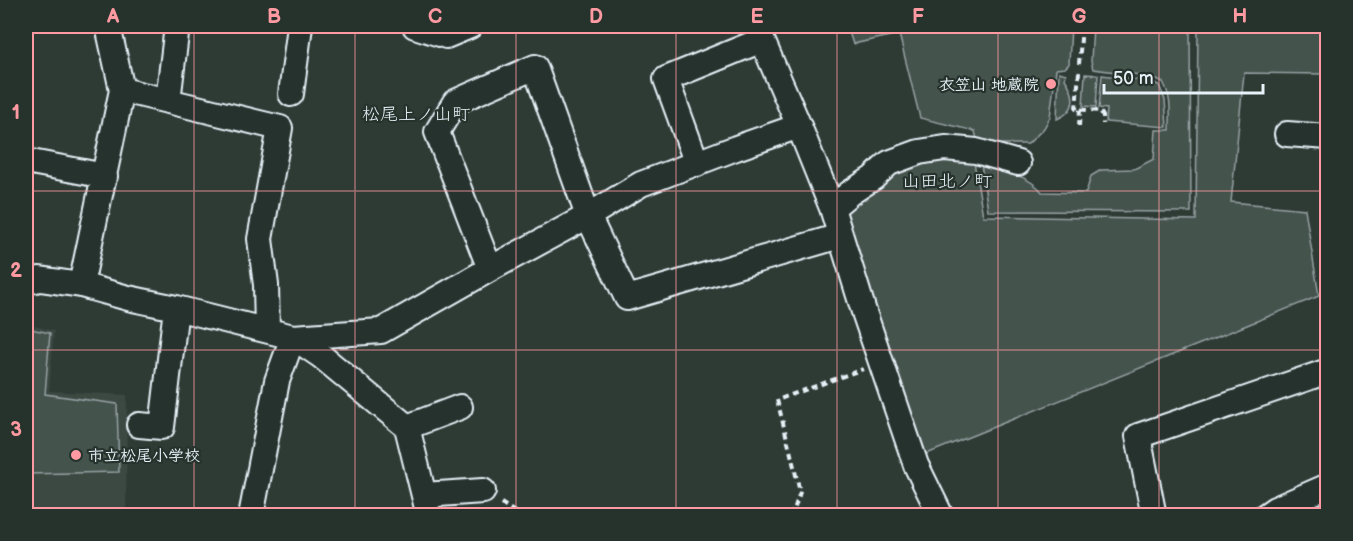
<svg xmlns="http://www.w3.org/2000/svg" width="1353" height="541" viewBox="0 0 1353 541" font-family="'Balsamiq Sans','Klee One',sans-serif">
<rect width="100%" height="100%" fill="#2e3b35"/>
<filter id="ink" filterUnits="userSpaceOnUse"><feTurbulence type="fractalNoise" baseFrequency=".0167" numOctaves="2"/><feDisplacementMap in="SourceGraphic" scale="12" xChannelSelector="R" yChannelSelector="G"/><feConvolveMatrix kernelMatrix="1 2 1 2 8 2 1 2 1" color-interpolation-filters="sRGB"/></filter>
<g filter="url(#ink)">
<path fill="#3b4843" d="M26,324L54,331L49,391L127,395L126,515H26Z"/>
<path fill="#45524e" stroke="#96a2a3" stroke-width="1.5" d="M847,26H1071L1069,64L1065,68L1056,69L1050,117L1044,128L1028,144H978L975,131L920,118L899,34L853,44Z
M1093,26H1190L1191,212L988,211L981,164C1000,169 1030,176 1042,192L1086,193L1091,176L1101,170L1134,169L1154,159L1156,130H1170C1170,113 1172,98 1163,82L1140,75L1093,69L1091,61Z
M1198,26H1327V74L1244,73L1231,202L1305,209L1319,296L924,455L843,206L900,164L973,156L983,216L1196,220Z
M1059,72L1066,74L1065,79C1076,95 1077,111 1057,119Z
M1085,74L1098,75L1096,107L1083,106Z
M1102,75L1139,80L1159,85L1165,100L1167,127L1106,122L1107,109L1099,108Z
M26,328L50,333L45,394L117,404L119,472L26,474Z"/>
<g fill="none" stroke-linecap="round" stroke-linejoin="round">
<path stroke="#6b7775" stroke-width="38" d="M1306,516L1328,506"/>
<defs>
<path id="minor" d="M415,26L446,36L470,26
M756,26L799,126L832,208L865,315L916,465L941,516
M122,90L280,128L260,239L266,285L267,330
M291,94L300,26
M168,101L177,26
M1287,134L1328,137
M26,161L105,176
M697,164L666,79L762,40
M832,208L850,193L873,178L889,163L919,152L945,148L976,151L1018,163
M490,269L437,132L455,102L535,67L588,216L627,298L840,236
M26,282L40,279L81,285L128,298L176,308L293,337L381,331L490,269L588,216L641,184L736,148L799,126
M81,285L122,90L108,26
M293,337L321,356L407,427L429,516
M139,425L162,427L176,308
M407,427L460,407
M424,495L483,491
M251,516L277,381L293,337
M1154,516L1138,436L1328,371
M1265,516L1275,509L1328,486"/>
</defs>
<use href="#minor" stroke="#e8f1f8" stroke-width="28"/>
<path stroke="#e8f1f8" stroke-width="4" stroke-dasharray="6 4.5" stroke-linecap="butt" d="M1079,64L1082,26
M1079,72L1076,109L1100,111L1103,116V124
M1079,126L1080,109
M501,503L521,516
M789,516L794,510L800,492L790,450L777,400L863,369"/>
<use href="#minor" stroke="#26332d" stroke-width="24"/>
</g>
</g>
<path fill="none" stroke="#ff9aa2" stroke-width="1.5" stroke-opacity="0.55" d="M194,26V516M355,26V516M516,26V516M676,26V516M837,26V516M998,26V516M1159,26V516M26,191H1328M26,350H1328"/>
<g fill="#ff9aa2" stroke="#26332d" stroke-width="2">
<circle cx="1051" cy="84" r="6"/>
<circle cx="76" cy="455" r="6"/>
</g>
<g text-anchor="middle" stroke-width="4.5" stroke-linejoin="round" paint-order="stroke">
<g font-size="16" font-weight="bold" fill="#e8f1f8" stroke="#26332d" text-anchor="end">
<text x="1039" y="90">衣笠山 地蔵院</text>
<text x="88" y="461" text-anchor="start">市立松尾小学校</text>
</g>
<g font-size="18" fill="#e8f1f8" stroke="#26332d">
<text x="416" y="120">松尾上ノ山町</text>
<text x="947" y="187">山田北ノ町</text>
</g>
</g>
<rect width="1353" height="541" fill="none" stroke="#26332d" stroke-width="66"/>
<path d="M1104 84v9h159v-9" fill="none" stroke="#e8f1f8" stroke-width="3"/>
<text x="1113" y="84" font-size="18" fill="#e8f1f8" stroke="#26332d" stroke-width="4.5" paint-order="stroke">50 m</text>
<rect x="33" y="33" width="1287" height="475" fill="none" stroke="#ff9aa2" stroke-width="2"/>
<g font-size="20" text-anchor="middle" font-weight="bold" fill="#ff9aa2">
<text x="113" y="23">A</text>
<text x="274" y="23">B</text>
<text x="435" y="23">C</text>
<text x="596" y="23">D</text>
<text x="757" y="23">E</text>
<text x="918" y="23">F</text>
<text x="1079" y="23">G</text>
<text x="1240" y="23">H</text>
<text x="16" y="119">1</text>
<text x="16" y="277">2</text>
<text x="16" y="436">3</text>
</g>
</svg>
